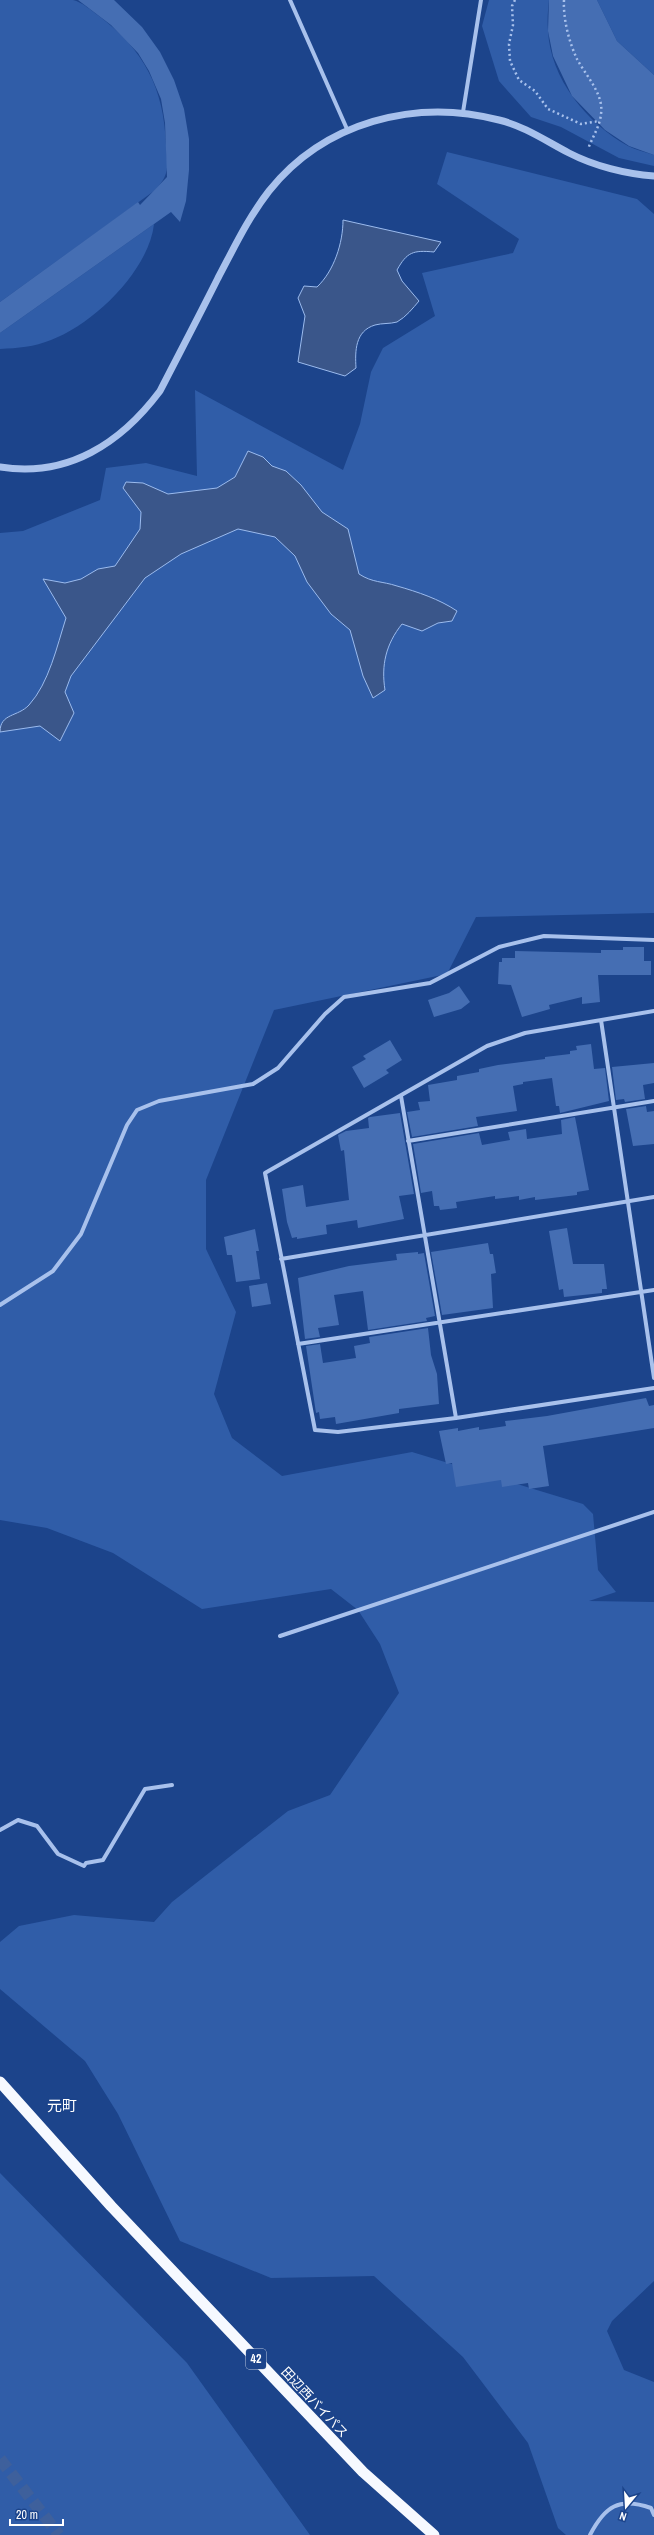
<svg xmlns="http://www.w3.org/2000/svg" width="654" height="2535" viewBox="0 0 654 2535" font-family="'Archivo Narrow','Noto Sans JP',sans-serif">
<rect width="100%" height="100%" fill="#1c448b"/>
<path fill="#305da8" d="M0,0C20,0 54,0 73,0C82,2 92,11 99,16C144,50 164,88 166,145C167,167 171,174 154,191L0,302Z
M489,0H549C548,10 547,20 548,30C550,79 587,123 628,146C636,150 646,152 654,155V166L619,158L561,127L531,117L499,81L482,26Z
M597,0H654V75L617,41Z
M447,152L637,199L654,214V913L476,917L447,974L274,1010L206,1180V1249L236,1312L214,1394L232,1438L282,1476L412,1452L583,1504L593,1514L598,1570L616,1592L589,1601L654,1602V2281L612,2321L607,2331L624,2370L654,2382V2535H566L558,2528L528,2443L463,2357L374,2276L271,2278L180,2241L118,2114L85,2061L0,1989V1942L19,1926L74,1915L154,1922L172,1902L288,1811L330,1795L399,1693L380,1644L358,1610L331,1589L202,1609L113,1553L47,1528L0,1520V533L23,531L100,500L106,468L146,463L197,476L195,390L343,470L360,424L371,372L383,348L435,316L422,273L513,253L519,239L437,184Z
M154,224C149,270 94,324 51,340C34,347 18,348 0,349V333Z
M0,2173L187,2363L310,2535H0Z"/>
<path fill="#3a568a" stroke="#9bbbee" d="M343,220L441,242L434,252C413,250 407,252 397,270L402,281L419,301C413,308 406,317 397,322C390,324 382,323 375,325C355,331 355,351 356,368L345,376L298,362L305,316L298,298L304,286L317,287C334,271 343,243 343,220Z
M248,451L263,457L272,466L286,471L301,485L322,512L348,529L359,574C373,583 382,581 397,586C418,592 439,599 457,611L452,621L438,623L422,631L402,624C386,644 381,665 385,690L373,698L363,676L350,630L331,614L307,582L295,556L275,537L238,529L181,554L145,578L71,676L65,692L74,713L60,741L40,726L0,732C0,713 18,717 29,705C49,683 57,646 66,618L43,579L65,583L81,579L98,569L115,566L140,529L141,512L123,488L126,482L143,483L168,494L217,488L235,477Z"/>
<path fill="#456eb3" d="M78,0H114L142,27L160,52L174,80L184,109L189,139V170L186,201L180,222L171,212L0,333V302L138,202L140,205L167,177L165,123L161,99L149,71L138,53L111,25Z
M549,0H597L617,41L654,75V155L629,146L605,130L572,96L553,56L548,31Z
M623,947H644V961H651V975H598L600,1002L582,1004V997L549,1005L550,1009L522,1017L511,985L498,984L499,962H502V958H515V951L601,953V950H623Z
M459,986L470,1002L461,1009L434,1017L428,1000L449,993Z
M390,1040L402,1060L386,1070L389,1073L364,1088L352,1067L366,1059L363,1056Z
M591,1044L594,1069L605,1068L609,1101L560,1113L559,1106H556L552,1078L523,1082V1084L513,1086L517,1111L476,1117L478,1126L412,1137L407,1112L420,1110L418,1102L430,1101L428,1085L457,1080V1076L479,1072V1069L498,1065L545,1059V1057L570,1054V1051L577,1050L576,1046Z
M654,1063V1083L643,1085L645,1099L625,1102L624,1099L616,1100L612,1067Z
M646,1106L647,1112L654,1111V1144L633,1146L626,1109Z
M400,1113L414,1194L399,1196L404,1219L358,1228L357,1220L326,1225L327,1234L297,1239V1237L292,1238L287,1222L282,1189L303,1185L306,1207L349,1200L344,1150L341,1151L338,1135L346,1131L369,1128L368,1118L370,1117Z
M575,1117L589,1190L577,1192V1195L535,1200V1197L519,1200V1196L495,1199V1196L456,1202L457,1208L440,1210L439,1206H434L432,1191L421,1193L413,1144L479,1133L482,1145L510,1140L508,1132L526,1129L527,1139L562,1134L561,1120Z
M567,1228L573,1264H604L607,1289H602V1293L564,1297L563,1289L559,1290L549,1231Z
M255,1229L259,1251H256L260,1279L236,1282L232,1255H227L224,1237Z
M488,1243L490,1254H493L496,1273L491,1274L493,1308L442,1315L431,1252Z
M418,1252V1254L424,1253L435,1316L426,1318L427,1321L368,1330L363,1291L334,1295L339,1325L318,1328L320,1337L305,1339L298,1278L349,1266L397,1260L396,1254Z
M267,1283L271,1304L252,1307L249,1286Z
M428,1328L431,1355L437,1374L439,1404L399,1409V1413L336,1424L335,1417L320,1419L319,1412L316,1413L306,1346L320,1344L323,1363L356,1358L354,1346L370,1343L369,1337Z
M646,1398L649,1406L654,1405V1428L543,1446L549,1486L529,1489L528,1483L502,1487L501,1480L456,1487L452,1463L446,1464L439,1431L458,1428V1431L479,1427V1430L506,1426L505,1421L547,1416Z"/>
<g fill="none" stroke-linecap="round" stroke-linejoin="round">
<path stroke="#3e609c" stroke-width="12" stroke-dasharray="12 6" stroke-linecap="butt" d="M0,2459L59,2535"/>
<path stroke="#a8c1ec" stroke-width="2.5" stroke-dasharray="2 3" stroke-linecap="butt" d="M515,0L512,6L513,25L509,44L510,61L519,80L535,91L548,109L581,124L599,121
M564,0C563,19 569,42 577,59C586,76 604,94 601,114C600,126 592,138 588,149"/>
<path stroke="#a8c1ec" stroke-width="4" d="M290,0L347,129
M463,112L481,0
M654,1011L525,1033L487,1046L265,1173L315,1430L338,1432L456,1418L654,1388
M601,1020L654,1378
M401,1096L456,1418
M408,1141L654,1101
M281,1259L654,1197
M0,1305L53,1271L81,1234L127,1125L137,1110L159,1101L253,1084L278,1068L325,1014L344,997L430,983L499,947L544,936L654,940
M298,1344L654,1290
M280,1636L654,1512
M0,1830L18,1820L37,1826L58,1854L84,1866L86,1863L103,1860L145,1789L172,1785
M590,2535C605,2506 619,2497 651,2508L654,2515"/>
<path stroke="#a8c1ec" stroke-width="7" d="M0,467C68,478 121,443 160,391C179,354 199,316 218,278C234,248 248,218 269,191C324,122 415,98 499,120C524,126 546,141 569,153C594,166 626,174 654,176"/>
<path stroke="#f6f9ff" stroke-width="11" d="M0,2082L111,2206L363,2472L434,2535"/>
</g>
<g text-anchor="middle" stroke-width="3" stroke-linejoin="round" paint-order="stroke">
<rect fill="#1c448b" stroke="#bbc7dc" stroke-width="1" x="246" y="2349" width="20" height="20" rx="3"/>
<g font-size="12" font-weight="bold" fill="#fff">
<text x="256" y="2363">42</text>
</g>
<g font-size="13" fill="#fff" stroke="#1c448b">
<text transform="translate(315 2402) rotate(47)" y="5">田辺西バイパス</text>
</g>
<g font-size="15" fill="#fff" stroke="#1c448b">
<text x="62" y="2111">元町</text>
</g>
</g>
<g transform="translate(626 2507) rotate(198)" stroke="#1c448b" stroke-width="3" paint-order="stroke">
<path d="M0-3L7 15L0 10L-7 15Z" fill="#ffffff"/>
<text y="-6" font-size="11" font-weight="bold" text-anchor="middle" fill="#ffffff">N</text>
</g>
<path d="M10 2519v6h53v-6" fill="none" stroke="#ffffff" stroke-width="2"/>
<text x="16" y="2519" font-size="12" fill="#ffffff" stroke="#1c448b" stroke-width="3" paint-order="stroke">20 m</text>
</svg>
